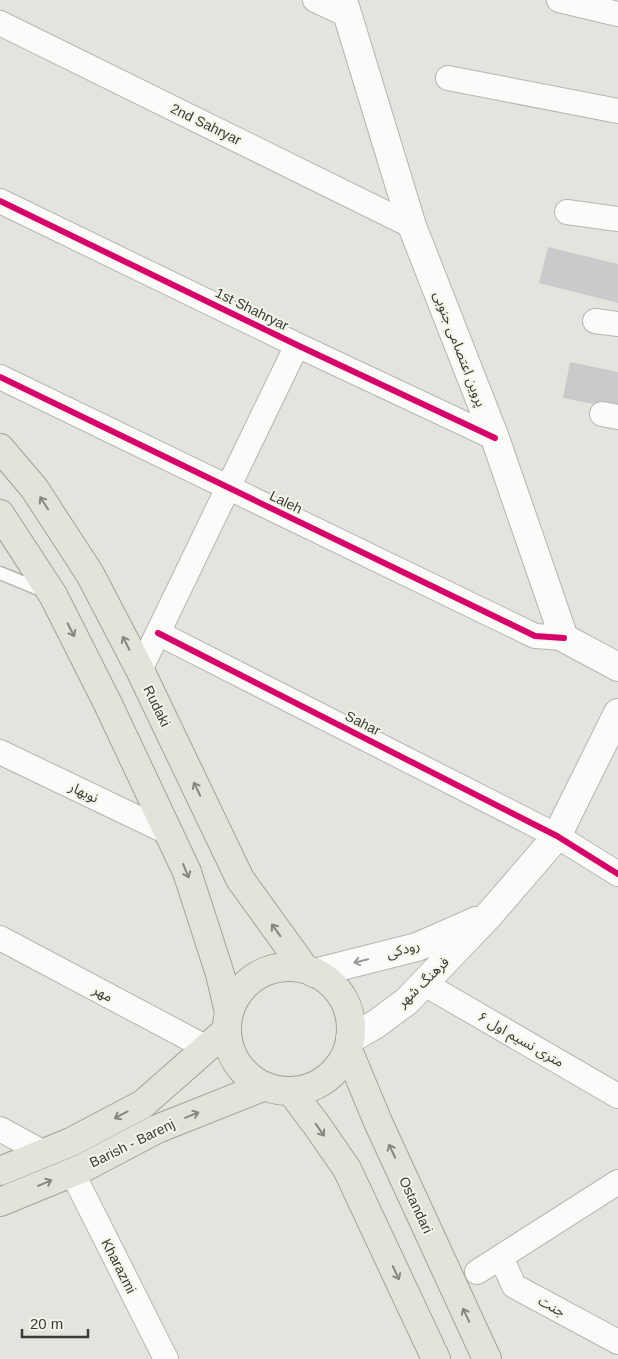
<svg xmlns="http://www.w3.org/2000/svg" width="618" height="1359" viewBox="0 0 618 1359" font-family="Arial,'Noto Sans Arabic',sans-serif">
<rect width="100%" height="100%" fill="#e3e4de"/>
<path fill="#c9cbca" d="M548,247L618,264V303L539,283Z
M570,362L618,372V409L563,398Z"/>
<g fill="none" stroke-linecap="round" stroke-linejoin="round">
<defs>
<path id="lane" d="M0,573L46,592"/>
<path id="street" d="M315,0L349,16
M559,0L618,14
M0,23L412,226
M448,78L618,111
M0,201L297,345L495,438
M567,212L618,219
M595,321L618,324
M0,377L535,636L564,638
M602,414L618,417
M158,633L557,836L618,874
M140,670L297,345
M0,752L169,833
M0,938L207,1048
M423,983L618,1096
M0,1129L44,1153
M72,1172L166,1359
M501,1257L514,1286L618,1342
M477,1272L618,1182"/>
<path id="secondary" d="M343,0L412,226L495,438L564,638L618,667
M314,973L417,947L476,921
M350,1039L376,1024L407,1001L489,915L557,836L618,713"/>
<path id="primary" d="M0,448L34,488L90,574L140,670L240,879L305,969
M0,514L53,595L108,704L187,872L220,974L229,1012
M227 1029a62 62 0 1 1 124 0a62 62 0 1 1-124 0Z
M348,1050L378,1122L487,1359
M291,1091L318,1127L347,1169L436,1359
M0,1171L71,1142L143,1104L227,1030
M0,1202L83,1168L157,1129L265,1086"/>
</defs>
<use href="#lane" stroke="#b5b6b1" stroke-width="15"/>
<use href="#street" stroke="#b5b6b1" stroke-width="26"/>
<use href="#secondary" stroke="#b5b6b1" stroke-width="30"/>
<use href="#primary" stroke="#a1a490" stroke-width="30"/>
<use href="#lane" stroke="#fbfbfa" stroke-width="12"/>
<use href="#street" stroke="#fbfbfa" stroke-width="24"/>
<use href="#secondary" stroke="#fbfbfa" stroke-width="28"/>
<use href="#primary" stroke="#e2e3da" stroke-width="28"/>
<defs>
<path id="cycleway" d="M0,201L297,345L495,438
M0,377L535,636L564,638
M158,633L557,836L618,874"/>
</defs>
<use href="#cycleway" stroke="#f2f5e7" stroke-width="9"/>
<use href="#cycleway" stroke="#d6006c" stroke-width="6"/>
</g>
<defs><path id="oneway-shaft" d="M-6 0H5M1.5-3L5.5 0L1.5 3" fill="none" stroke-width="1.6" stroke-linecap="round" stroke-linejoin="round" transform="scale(1.25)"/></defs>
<g stroke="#868780">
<use href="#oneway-shaft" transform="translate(44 503) rotate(-123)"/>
<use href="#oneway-shaft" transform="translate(71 630) rotate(63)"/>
<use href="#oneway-shaft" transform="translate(126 643) rotate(-117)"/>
<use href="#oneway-shaft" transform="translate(197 789) rotate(-116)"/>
<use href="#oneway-shaft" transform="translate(186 871) rotate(68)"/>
<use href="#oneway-shaft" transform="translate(276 930) rotate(-126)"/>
<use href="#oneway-shaft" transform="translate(121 1115) rotate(152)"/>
<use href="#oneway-shaft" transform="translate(192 1115) rotate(-22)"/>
<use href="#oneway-shaft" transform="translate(320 1130) rotate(55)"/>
<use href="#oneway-shaft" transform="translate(392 1151) rotate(-115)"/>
<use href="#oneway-shaft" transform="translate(45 1183) rotate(-23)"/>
<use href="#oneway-shaft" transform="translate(396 1273) rotate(65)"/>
<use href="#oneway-shaft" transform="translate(466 1315) rotate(-115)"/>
</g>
<use stroke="#9a9b98" href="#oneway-shaft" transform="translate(361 961) rotate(166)"/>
<g text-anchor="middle" stroke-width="4" stroke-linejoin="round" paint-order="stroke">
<g font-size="14" fill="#3a3b36" stroke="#f2f5e7">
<text transform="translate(206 124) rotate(26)" y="5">2nd Sahryar</text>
<text transform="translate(252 309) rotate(26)" y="5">1st Shahryar</text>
<text transform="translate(460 349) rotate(69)" y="5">پروین اعتصامی جنوبی</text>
<text transform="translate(286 502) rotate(26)" y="5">Laleh</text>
<text transform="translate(157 706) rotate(64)" y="5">Rudaki</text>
<text transform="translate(363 723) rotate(27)" y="5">Sahar</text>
<text transform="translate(84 792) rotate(25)" y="5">نوبهار</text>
<text transform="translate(403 949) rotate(-16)" y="5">رودکی</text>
<text transform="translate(423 982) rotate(-44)" y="5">فرهنگ شهر</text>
<text transform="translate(103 993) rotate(28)" y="5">مهر</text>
<text transform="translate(521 1039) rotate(30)" y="5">۶ متری نسیم اول</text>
<text transform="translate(132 1143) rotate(-26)" y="5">Barish - Barenj</text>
<text transform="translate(416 1205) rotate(65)" y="5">Ostandari</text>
<text transform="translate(119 1266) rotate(63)" y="5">Kharazmi</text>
<text transform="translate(552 1306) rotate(29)" y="5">جنت</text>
</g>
</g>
<path d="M22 1329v8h66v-8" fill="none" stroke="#3a3b36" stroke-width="2.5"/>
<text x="30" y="1329" font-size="15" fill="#3a3b36" stroke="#f2f5e7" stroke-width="4" paint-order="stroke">20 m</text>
</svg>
